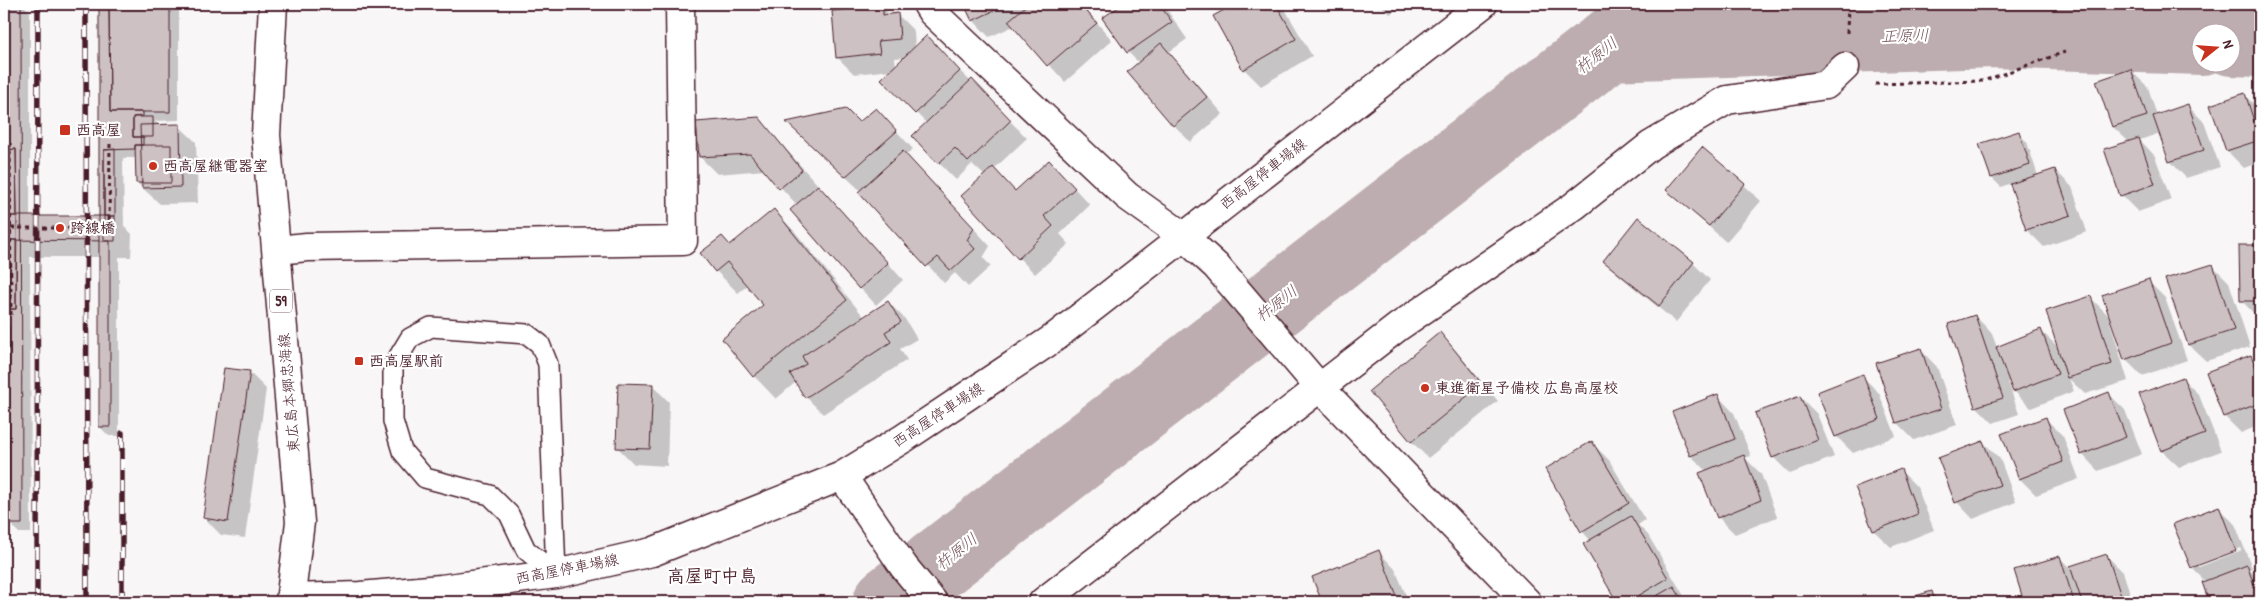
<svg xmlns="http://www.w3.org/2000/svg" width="2264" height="606" viewBox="0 0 2264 606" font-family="'Patrick Hand','Klee One',sans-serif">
<rect width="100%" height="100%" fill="#f8f6f7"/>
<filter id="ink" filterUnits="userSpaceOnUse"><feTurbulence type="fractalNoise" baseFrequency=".02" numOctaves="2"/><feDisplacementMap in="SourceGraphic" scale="10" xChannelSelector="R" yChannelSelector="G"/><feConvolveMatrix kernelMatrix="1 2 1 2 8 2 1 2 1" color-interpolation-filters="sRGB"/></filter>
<g filter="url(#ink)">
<path fill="#0003" fill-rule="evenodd" d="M9,4H22L30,12V218L102,217L100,215V4H179V120L155,121L161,126H179L196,142L198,203L160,204L137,183V158H123L124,226L132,234L131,257H119V436H109L100,427V257H30L31,533H19L10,524L9,74H4V49L9,55Z
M965,4H1081L1112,40L1065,82L1014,26L989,37L973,20Z
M1125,4H1163L1187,39L1169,52L1223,114L1190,142L1174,125L1139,63L1128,52L1104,18Z
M1238,4H1282L1312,56L1261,86L1244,69L1215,17Z
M1380,4H1404L1390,14Z
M882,7L890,15L897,14L914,31L915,48L943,54L1027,138L994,169L1016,192L1049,161L1090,205L1060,234L1069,244L1035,274L1019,258L985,176L972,164L956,180L939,163L927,124L883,79L892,70L854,74L837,57ZM906,57L896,67L895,58Z
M2131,71L2148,87L2157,116L2187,105L2204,122L2220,167L2186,178L2170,161L2160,133L2140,140L2155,156L2171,200L2138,212L2121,195L2129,142L2113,127L2097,82Z
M2244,95L2260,110V162L2244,168L2227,151L2211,106Z
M876,109L913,149L906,155L990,246L983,258L991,266L968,287L955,273L944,283L861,191L804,138L859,124Z
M758,118L903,280L876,305L860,288L797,205L765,170L717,174L700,157Z
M2018,133L2027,142L2038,176L2055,170L2072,187L2087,232L2044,247L2027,230L2011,183L2001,187L1992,178Z
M1744,185L1761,201L1726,242L1668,190Z
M774,210L796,233L864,317L888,302L905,319L917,339L900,349L907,360L823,414L806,397L796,382L776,399L754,376L765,305L748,285L738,293L716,271L731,246Z
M1638,219L1693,263L1710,280L1676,322L1621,277L1604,261Z
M2260,246V318H2258L2242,301L2240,247Z
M2212,265L2229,282L2250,347L2206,361L2189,345Z
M2148,281L2165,298L2187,360L2142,376L2125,359L2112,322H2110L2128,381L2085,394L2069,379L2074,391L2031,408L2014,391L2010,381L2008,382L2019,414L1993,423L1976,406L1975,316L1992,333L1997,348L2040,330L2060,349L2091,298L2111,318Z
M1440,334L1456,351L1498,401L1428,458L1411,441Z
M1921,350L1937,367L1957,425L1914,440L1897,423L1878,364Z
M2251,356L2260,366V425L2241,433L2224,416Z
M249,372L266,389L245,538L221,535L204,518Z
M1862,376L1879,393L1896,436L1853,453L1836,436Z
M2182,378L2199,395L2221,451L2179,467L2162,451Z
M652,385L669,402L667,466L634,464L617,447Z
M2108,393L2125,410L2142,454L2098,471L2082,454Z
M1718,396L1734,413L1751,456L1745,458L1761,474L1777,517L1735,534L1718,517L1707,471L1691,456L1674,412Z
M1800,397L1817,414L1834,457L1790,474L1773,457Z
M2046,419L2063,436L2079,479L2036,495L2020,479Z
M1983,442L2000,459L2016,502L1973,519L1957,502Z
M1592,443L1609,460L1645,520L1638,525L1648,535L1684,596L1682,597L1688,602H1618L1585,545L1591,541L1582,531Z
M1900,470L1917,487L1934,530L1891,547L1874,531Z
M2218,508L2235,524L2252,568L2249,569L2260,581V602H2211L2203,583L2206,582L2192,568ZM2241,548L2242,550L2199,567V564Z
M1379,552L1395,569L1409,602H1323L1313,577Z
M2107,556L2123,572L2133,602H2026L2016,571L2060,558L2073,571Z
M1931,592L1941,602H1899Z"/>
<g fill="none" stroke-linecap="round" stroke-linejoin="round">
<path stroke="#bdadb0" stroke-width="72" d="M2232,40L2260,41
M1608,45L1992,32L2202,39
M889,602L1662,4"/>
</g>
<path fill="#cdc1c4" stroke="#4a1f2b" d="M8,4H21L22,524H9V327L5,325V309H16L17,216L16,149L5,150V141L8,137Z
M99,4H109L110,112H143V116L133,117V137H143V145H135V149L104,150V241H110V427H99Z
M109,4H170V112H110Z
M964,4H1008L972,21Z
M1028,4H1080L1097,23L1047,66L1008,21Z
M1123,4H1159L1172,22L1127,53L1102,18Z
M1235,4H1276L1296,39L1243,70L1213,16Z
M883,6V15L898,13L900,39L878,41L880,53L836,58L832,11Z
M927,35L960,71L915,114L881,79Z
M1161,43L1207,97L1173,126L1127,72Z
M2131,69L2147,116L2112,127L2096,81Z
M972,79L1011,120L968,162L955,148L938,164L912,136Z
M2245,93L2260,140L2226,151L2210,105Z
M2188,104L2204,150L2169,162L2153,116Z
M876,108L897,131L845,177L786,122L846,109L859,122Z
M133,117H153V137H133Z
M759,117L802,170L779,189L750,154L699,157L696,122Z
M180,124L181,187L142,188L140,125Z
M2019,131L2030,165L1991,178L1979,144Z
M2139,138L2155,184L2120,196L2104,149Z
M135,145H171V183H136Z
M1702,147L1745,184L1709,226L1666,190Z
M16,149L17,216H5V150Z
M115,149V216H104V150Z
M903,151L974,228L967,240L975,249L951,271L938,257L926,267L858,192Z
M1049,160L1075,188L1044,216L1053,226L1018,259L961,196L993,167L1015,191Z
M2055,169L2071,215L2026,230L2010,184Z
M818,185L888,263L859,289L790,210Z
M774,209L847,300L753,377L722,339L763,305L727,262L715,272L700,253L722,236L730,245Z
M5,216H115V241L5,240Z
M1638,217L1694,262L1659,306L1603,261Z
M5,240H16V309H5Z
M2239,245H2260V301H2240Z
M2213,264L2234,330L2188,345L2165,279Z
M2149,279L2171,343L2124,360L2102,295Z
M2091,296L2112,364L2067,378L2046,311Z
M888,301L901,322L885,332L891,342L805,398L790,374L806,364L802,356Z
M1975,315L2003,398L1975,407L1948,324Z
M2041,329L2058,374L2013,392L1996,347Z
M1440,332L1482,384L1411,442L1369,391Z
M1921,348L1941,409L1896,423L1876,363Z
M2251,355L2260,378V403L2223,417L2206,372Z
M224,368L250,371L228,522L203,518Z
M1863,374L1880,419L1835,437L1817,392Z
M2183,377L2205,434L2161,451L2139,394Z
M618,383L653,384L650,449L616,448Z
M2109,392L2126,437L2081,455L2063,410Z
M1718,394L1735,439L1690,456L1672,412Z
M1800,396L1818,440L1772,458L1755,413Z
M2046,417L2063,462L2019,479L2001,434Z
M1592,441L1629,503L1581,532L1545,469Z
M1983,441L2000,485L1955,503L1938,458Z
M1744,455L1761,500L1717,518L1699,473Z
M1901,469L1918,514L1873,531L1855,487Z
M2219,506L2236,551L2191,568L2173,524Z
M1631,516L1668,578L1628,602H1617L1583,544Z
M1379,550L1399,602H1322L1312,577Z
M2107,554L2123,602H2082L2070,566Z
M2060,556L2074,602H2024L2014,570Z
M2247,565L2260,602H2209L2202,582Z
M1674,586L1683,602H1646Z
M1932,591L1935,602H1895Z"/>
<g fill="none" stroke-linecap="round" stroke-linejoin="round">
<defs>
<path id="service" d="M431,327L527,334L540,344L548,364L556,574L526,550L509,514L490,495L425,478L402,451L393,421V366L410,338Z"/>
<path id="minor" d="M277,250L307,247L683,241L680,4
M842,476L904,567L933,602
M1043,602L1398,327L1574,206L1651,145L1727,100L1826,85L1845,67"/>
<path id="tertiary" d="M927,4L932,12L1127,196L1183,236L1216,266L1319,387L1527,602"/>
<path id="secondary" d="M291,598L360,596L441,589L556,574L652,552L842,476L904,438L1051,340L1483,4"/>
<path id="primary" d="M273,4L266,135L300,522L290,602"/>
</defs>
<use href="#service" stroke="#4a1f2b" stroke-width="22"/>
<use href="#minor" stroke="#4a1f2b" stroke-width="31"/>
<use href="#tertiary" stroke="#4a1f2b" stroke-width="31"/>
<use href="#secondary" stroke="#4a1f2b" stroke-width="31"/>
<use href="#primary" stroke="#4a1f2b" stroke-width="31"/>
<path stroke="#4a1f2b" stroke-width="3" stroke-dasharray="4 4" stroke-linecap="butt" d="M1847,33L1848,4
M1875,84L1983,81L2065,52
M10,143L11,315
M109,228L110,143"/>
<use href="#service" stroke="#fff" stroke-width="19"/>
<use href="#minor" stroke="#fff" stroke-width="28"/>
<use href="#tertiary" stroke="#fff" stroke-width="28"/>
<use href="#secondary" stroke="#fff" stroke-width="28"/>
<use href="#primary" stroke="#fff" stroke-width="28"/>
<defs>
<path id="rail" d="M86,4L87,602
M37,602L38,4
M122,602V433"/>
</defs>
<use href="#rail" stroke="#4a1f2b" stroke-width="5.5"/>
<use href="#rail" stroke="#fff" stroke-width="4" stroke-dasharray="11" stroke-linecap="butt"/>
<path stroke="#4a1f2b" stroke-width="3" stroke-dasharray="4 4" stroke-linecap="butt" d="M11,228H109"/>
</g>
</g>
<g fill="#c8321e" stroke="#fff" stroke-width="2">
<rect x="59" y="124" width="12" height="12" rx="2.5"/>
<circle cx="153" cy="166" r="5"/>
<circle cx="60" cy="228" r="5"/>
<rect x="354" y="356" width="10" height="10" rx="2.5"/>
<circle cx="1425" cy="388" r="5"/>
</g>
<g text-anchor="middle" stroke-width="4.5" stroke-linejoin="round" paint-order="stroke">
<rect fill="#fff" stroke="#80626b" stroke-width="1" x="270" y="289.5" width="22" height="23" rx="4"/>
<g font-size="14" font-weight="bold" fill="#4a1f2b">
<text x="281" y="306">59</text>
</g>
<g font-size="15" font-weight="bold" fill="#4a1f2b" stroke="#fff" text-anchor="start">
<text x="76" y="135">西高屋</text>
<text x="163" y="171">西高屋継電器室</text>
<text x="70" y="233">跨線橋</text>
<text x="369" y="366">西高屋駅前</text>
<text x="1435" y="393">東進衛星予備校 広島高屋校</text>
</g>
<g font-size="15" fill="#4a1f2b" stroke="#fff">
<text transform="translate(1263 174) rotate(-38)" y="5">西高屋停車場線</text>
<text transform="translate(289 393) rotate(-95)" y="5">東広島本郷忠海線</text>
<text transform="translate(938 415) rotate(-33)" y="5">西高屋停車場線</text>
<text transform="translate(567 569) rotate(-11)" y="5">西高屋停車場線</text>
</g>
<g font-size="16" font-style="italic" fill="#72515a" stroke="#fff">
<text transform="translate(1905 35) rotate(-2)" y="6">正原川</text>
<text transform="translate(1596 55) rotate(-38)" y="6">杵原川</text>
<text transform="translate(1276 303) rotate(-38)" y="6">杵原川</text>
<text transform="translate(956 551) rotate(-38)" y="6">杵原川</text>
</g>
<g font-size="18" font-weight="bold" fill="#4a1f2b" stroke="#fff">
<text x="712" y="582">高屋町中島</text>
</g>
</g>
<rect width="2264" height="606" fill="none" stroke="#fff" stroke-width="20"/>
<rect x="10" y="10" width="2244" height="586" fill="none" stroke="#4a1f2b" stroke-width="2" filter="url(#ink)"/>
<g transform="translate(2216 48) rotate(73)"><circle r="24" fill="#ffffff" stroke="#b7a5aa"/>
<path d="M0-4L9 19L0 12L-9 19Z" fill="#c8321e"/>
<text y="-8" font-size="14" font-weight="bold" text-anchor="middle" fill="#4a1f2b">N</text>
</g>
</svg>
